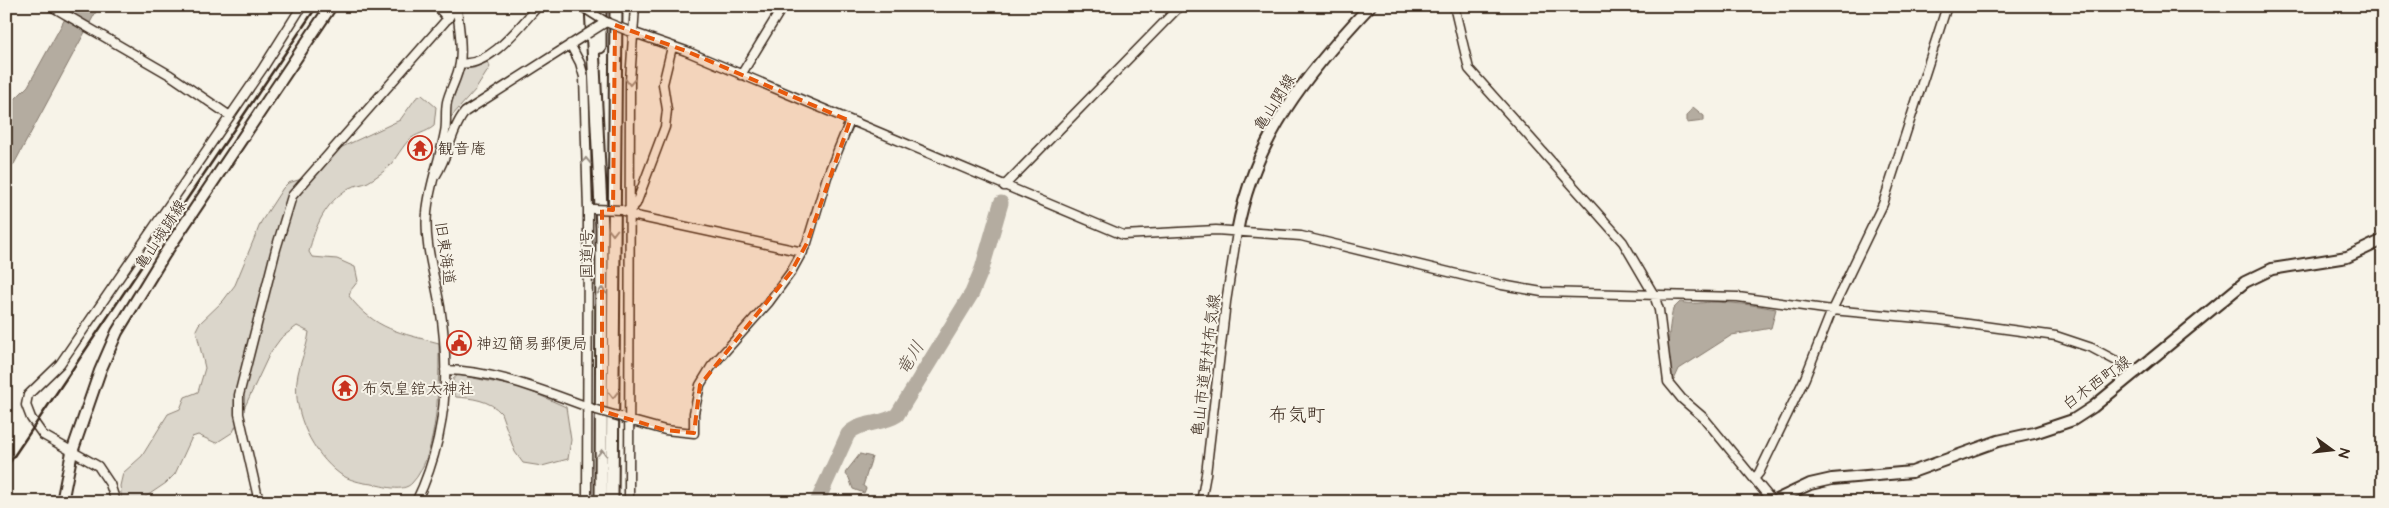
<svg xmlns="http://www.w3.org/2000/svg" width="2389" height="508" viewBox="0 0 2389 508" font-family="'Architects Daughter','Klee One',sans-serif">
<rect width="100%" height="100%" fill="#f7f3e8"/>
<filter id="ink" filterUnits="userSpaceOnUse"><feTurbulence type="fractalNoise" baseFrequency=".02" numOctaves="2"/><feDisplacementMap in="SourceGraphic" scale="10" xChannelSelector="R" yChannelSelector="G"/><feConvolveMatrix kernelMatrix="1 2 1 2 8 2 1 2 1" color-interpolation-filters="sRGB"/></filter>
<g filter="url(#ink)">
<path fill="#dbd6cb" stroke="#8b8074" d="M487,62L490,67L476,89L451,117L449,116L453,94L462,69L474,68Z
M422,95L436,107L434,126C426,133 416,133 408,141C399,151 394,163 384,171C379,175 373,179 368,182C362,185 355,185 349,188C325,203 315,226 309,252L312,257L337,259L355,267L358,281L351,290L349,296C375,330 401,333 439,343C439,379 439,455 412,483C403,493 383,486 372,484C361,483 349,480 340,474C313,454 293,414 297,380C299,364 307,348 309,332L297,326L281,338L270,353L233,432L216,443L198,435L192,437L175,474L166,483L138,502H120L122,500L120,486L123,473L142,456L168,414L180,409L185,397L198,392L205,368L196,330L199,324L223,301L235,285L261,222L283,188L288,183L316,175L338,149L400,120L416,98Z
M458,375L523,388L566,407L571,440L568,459L542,466L523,463L515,452L501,413C490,400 471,398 456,397L452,391L453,379Z"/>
<path fill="#b4aca0" stroke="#84786c" d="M72,6H99L14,164L6,169V108L28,86Z
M1693,107L1704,116V121L1687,123V116Z
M1680,302C1693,305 1703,302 1715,302C1736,303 1756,305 1776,309L1771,328L1732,335L1679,369L1674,380C1664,366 1669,326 1673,309Z
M860,454L872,457L863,486L866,488L864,493L853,489L849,478L845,473Z"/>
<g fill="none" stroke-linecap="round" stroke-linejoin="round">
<path stroke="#b4aca0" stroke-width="15" d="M817,502L848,434C860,421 882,425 897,415L972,293L982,269L1001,203"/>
<defs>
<path id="minor" d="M51,6L170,75L230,116
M437,6L448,19
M1454,6L1469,69L1623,242L1654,295L1659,310L1668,382L1682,399L1704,418L1773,502
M626,30L686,51L1123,235L1216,230L1301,236L1502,285L1542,292L1738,297L1832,310L1940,320L2056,336L2092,348L2137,372
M570,44L580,63L584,77L588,210L587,502
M460,63C489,68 520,26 538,6
M741,75L783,6
M436,175C449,155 451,129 465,112L587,34
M1004,186L1180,6
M624,211L636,216L803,252
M628,212L636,204L665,127L667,110L663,84L672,47
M445,370C497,371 543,391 591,408
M625,419L665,430L694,433V413L700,385L711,367L769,302L791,272L807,243L827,177L850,121
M1754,479L1759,473L1805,378L1832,310L1883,204L1947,6
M116,502L110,484L98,466L43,435L31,418L26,405L28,395L60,364L263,68L302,6
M259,502L239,414V395L276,249L292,196L449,17L455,6
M416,502C446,440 451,374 440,307C435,276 424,244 427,213C429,185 440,160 445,132C447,123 445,112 447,102C450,89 458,77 460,63C463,44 458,25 457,6
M629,502L630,81L635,6
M1201,502L1206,474L1226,302L1237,232"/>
<path id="major" d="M1237,232C1254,138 1306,74 1370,6
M62,502L72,452L100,371L117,332L164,255L331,6
M1772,502L1810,484L1832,479L1912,472L1998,441L2034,433L2073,420L2093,407L2245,282L2272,269L2347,257L2383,240"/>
<path id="highway" d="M591,6L602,228L601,502
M600,6V47
M612,502L616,6"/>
</defs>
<use href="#minor" stroke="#3b2a1e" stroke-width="11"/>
<use href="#major" stroke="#3b2a1e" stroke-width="14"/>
<use href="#highway" stroke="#3b2a1e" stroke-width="15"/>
<use href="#minor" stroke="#f7f3e8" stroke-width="8"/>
<use href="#major" stroke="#f7f3e8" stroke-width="10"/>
<use href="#highway" stroke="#f7f3e8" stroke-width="11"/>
<path stroke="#3b2a1e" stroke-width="2.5" d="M6,468L317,6"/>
<defs>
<path id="minor-bridge" d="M584,8L606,22L626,30
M587,34L606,22
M593,209L622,210
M593,409L621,417"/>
</defs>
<use href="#minor-bridge" stroke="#3b2a1e" stroke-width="11" stroke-linecap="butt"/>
<use href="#minor-bridge" stroke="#f7f3e8" stroke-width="8"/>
</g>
<defs><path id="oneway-chevron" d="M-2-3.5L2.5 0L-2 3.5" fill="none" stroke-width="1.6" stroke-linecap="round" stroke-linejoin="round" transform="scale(1.25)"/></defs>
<g stroke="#998e83">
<use href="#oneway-chevron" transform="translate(630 82) rotate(93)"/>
<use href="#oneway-chevron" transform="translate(586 161) rotate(-92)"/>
<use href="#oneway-chevron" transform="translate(613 232) rotate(90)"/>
<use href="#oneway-chevron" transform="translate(602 291) rotate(-90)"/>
<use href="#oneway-chevron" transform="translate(613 395) rotate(90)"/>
<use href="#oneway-chevron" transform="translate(602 453) rotate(-90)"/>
</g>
</g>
<path fill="#e8590c" fill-opacity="0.2" stroke="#e8590c" stroke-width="4" stroke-dasharray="10 6" stroke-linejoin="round" d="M615,25L686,51L850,121L807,243L791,272L700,385L694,433L665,430L602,411V209L613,210Z"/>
<defs>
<symbol id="temple-ring" viewBox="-11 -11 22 22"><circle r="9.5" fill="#f7f3e8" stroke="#c8321e" stroke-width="1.5"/><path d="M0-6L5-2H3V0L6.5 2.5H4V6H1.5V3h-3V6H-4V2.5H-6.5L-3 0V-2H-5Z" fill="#c8321e"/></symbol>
<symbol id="civic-ring" viewBox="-11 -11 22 22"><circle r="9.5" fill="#f7f3e8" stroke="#c8321e" stroke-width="1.5"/><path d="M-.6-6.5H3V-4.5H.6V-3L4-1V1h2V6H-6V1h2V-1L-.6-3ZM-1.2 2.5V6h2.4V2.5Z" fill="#c8321e"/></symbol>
</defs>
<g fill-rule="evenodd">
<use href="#temple-ring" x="406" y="134" width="28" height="28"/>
<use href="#civic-ring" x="445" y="329" width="28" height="28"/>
<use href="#temple-ring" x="331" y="374" width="28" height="28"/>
</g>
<g text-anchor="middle" stroke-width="4" stroke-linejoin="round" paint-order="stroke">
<g font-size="16" fill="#3b2a1e" stroke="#f7f3e8">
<text transform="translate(1274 102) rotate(-58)" y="6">亀山関線</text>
<text transform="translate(160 234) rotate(-57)" y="6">亀山城跡線</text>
<text transform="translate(446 253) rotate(82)" y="6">旧東海道</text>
<text transform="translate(586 254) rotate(-90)" y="6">国道1号</text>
<text transform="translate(1205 365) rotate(-83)" y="6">亀山市道野村布気線</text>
<text transform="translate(2096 382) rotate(-36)" y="6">白木西町線</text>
</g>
<g font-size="16" fill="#3b2a1e" stroke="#f7f3e8" text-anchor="start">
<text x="438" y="154">観音庵</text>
<text x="476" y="349">神辺簡易郵便局</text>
<text x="362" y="394">布気皇舘太神社</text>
</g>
<g font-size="18" font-style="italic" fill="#5f5145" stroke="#f7f3e8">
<text transform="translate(910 358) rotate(-59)" y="6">竜川</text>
</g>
<g font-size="19" fill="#3b2a1e" stroke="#f7f3e8">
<text x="1297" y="421">布気町</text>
</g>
</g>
<rect width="2389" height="508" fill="none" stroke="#f7f3e8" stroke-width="25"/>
<rect x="12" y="12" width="2364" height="483" fill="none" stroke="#3b2a1e" stroke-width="2" filter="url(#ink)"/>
<g transform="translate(2332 450) rotate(105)" stroke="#f7f3e8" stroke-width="4" paint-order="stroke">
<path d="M0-4L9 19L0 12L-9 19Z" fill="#3b2a1e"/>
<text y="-8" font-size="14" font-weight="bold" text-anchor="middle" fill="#3b2a1e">N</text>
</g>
</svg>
